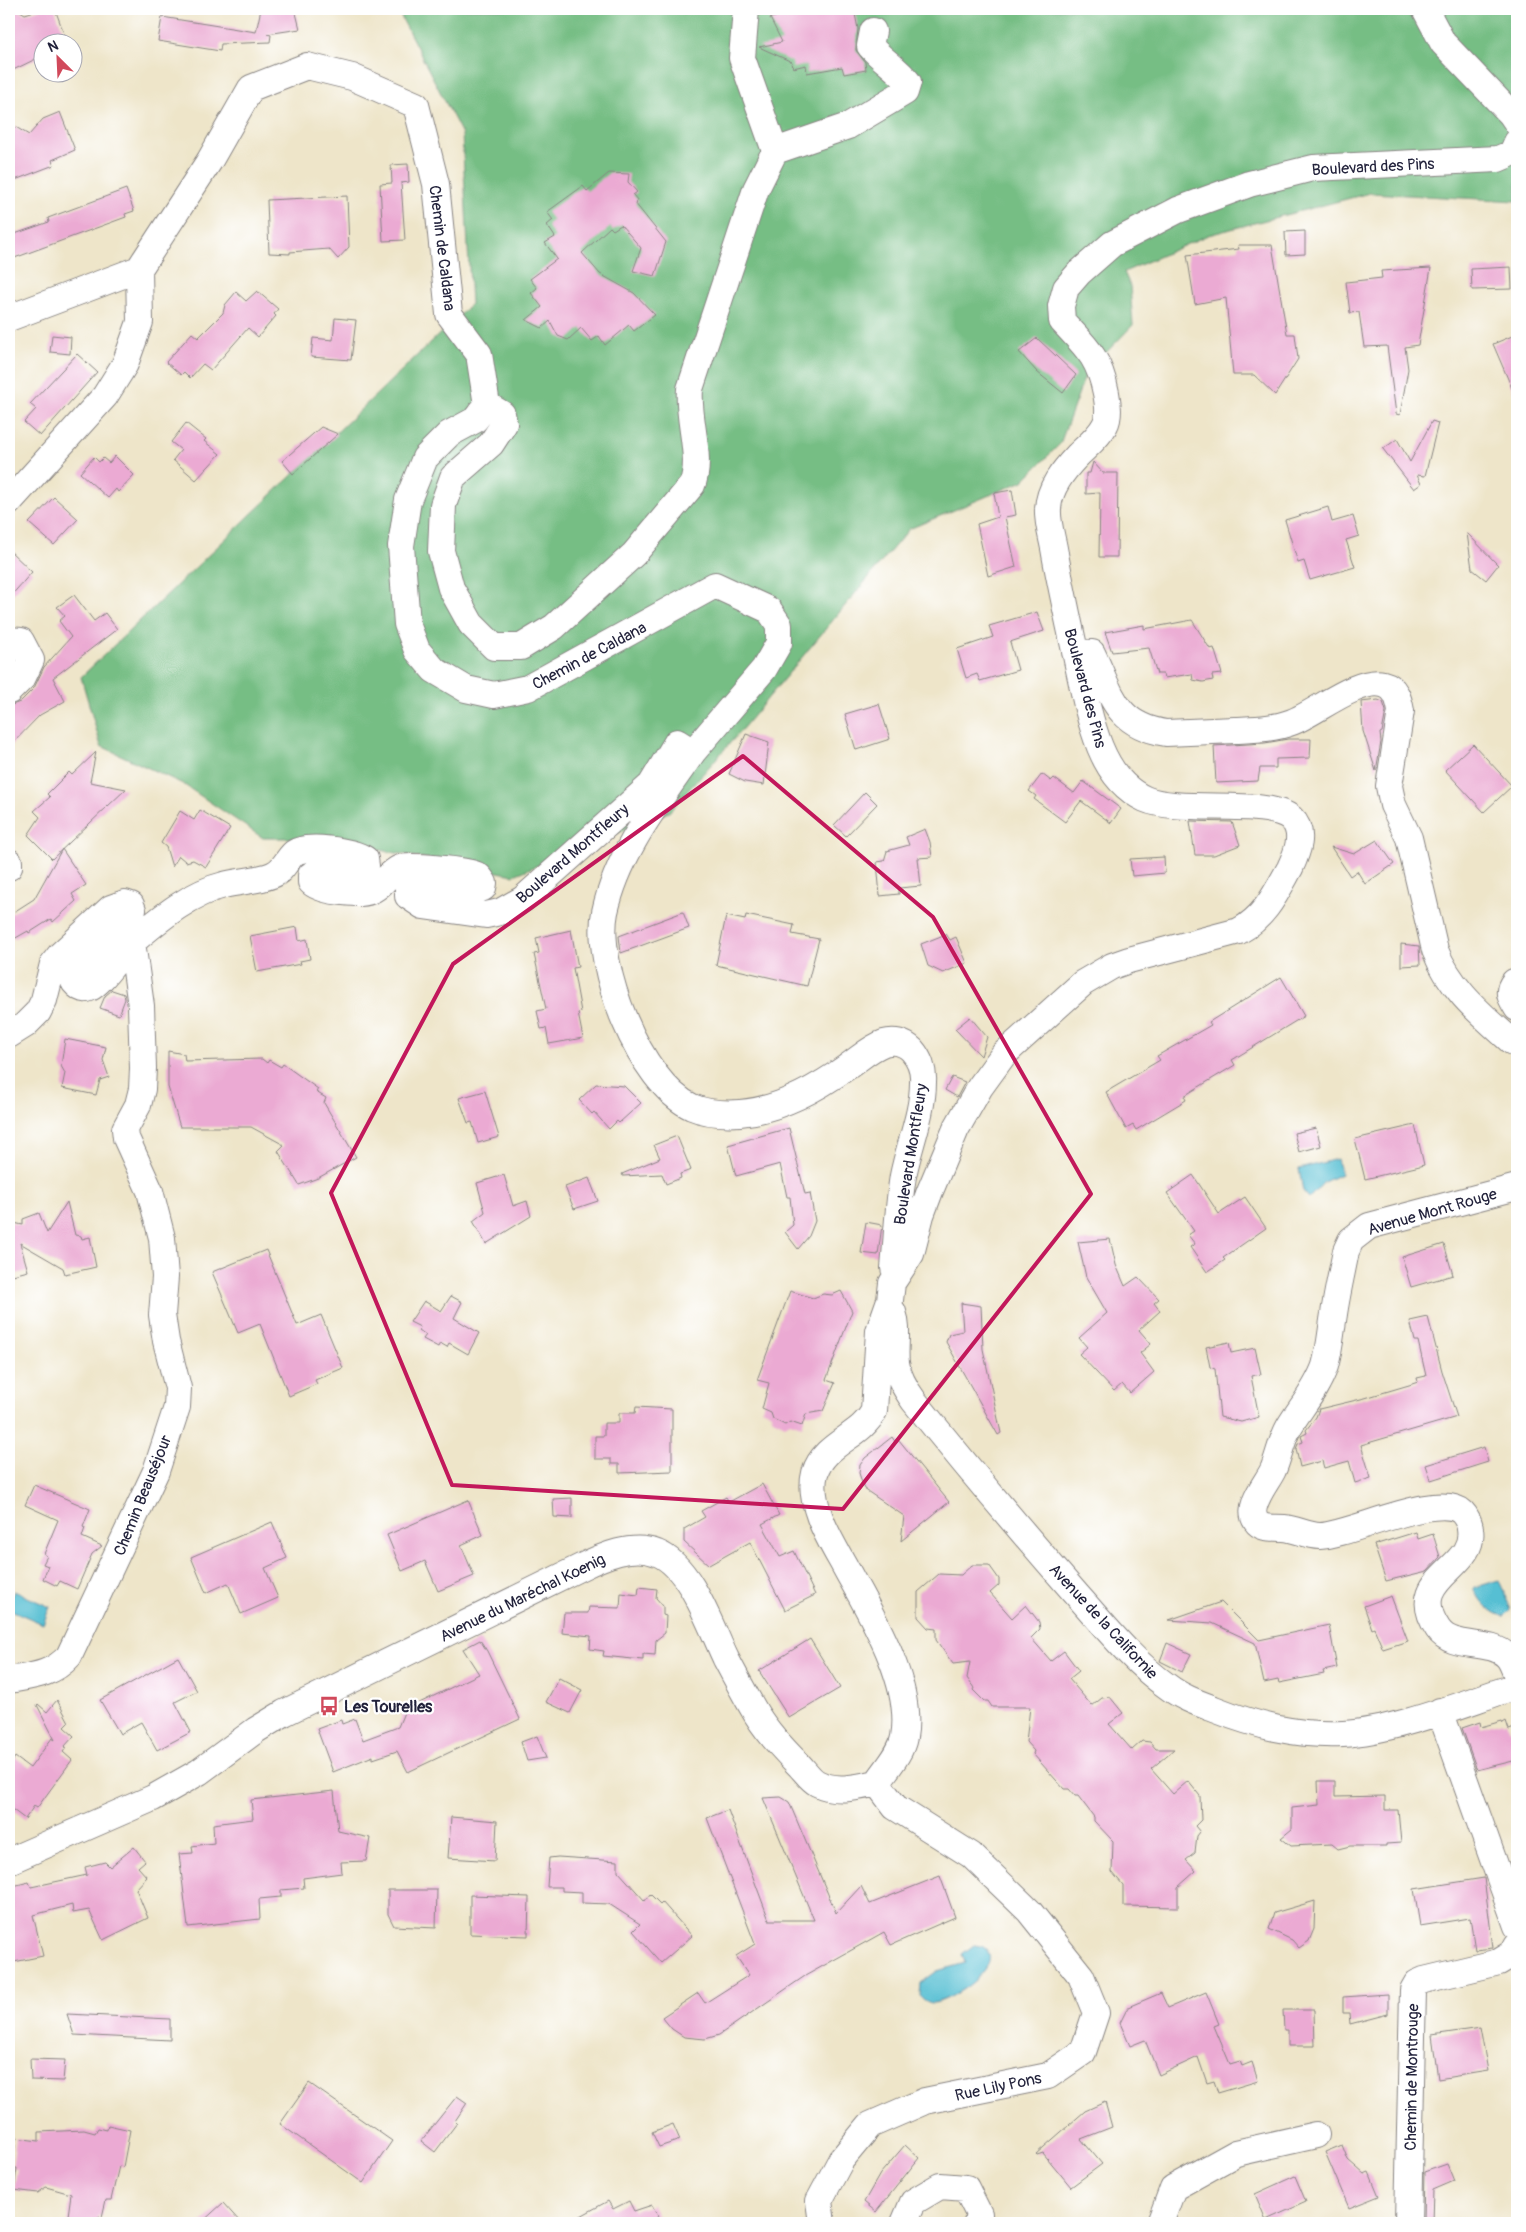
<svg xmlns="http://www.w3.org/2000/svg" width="1526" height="2232" viewBox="0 0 1526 2232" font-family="Pangolin,sans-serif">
<rect width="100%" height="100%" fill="#fff"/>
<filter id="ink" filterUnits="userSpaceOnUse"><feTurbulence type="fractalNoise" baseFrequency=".02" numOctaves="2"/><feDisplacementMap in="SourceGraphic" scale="10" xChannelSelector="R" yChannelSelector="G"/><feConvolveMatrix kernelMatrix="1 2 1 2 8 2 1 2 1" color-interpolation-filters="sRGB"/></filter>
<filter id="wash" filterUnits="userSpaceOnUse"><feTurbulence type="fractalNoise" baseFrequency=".0096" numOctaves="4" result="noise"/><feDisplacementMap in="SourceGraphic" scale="20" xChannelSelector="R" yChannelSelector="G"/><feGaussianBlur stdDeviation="1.12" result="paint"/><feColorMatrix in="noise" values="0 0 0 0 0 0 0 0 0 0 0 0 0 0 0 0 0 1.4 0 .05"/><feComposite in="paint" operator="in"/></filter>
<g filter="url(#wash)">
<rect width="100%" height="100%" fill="#eee5c9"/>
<path fill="#76be84" stroke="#4c7060" d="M397,9H1517V201L1370,193L1208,235L1124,272L1130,286L1133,325L1086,373L1060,444L1023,481L909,529L738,734L669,812L514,875L316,838H263L183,784L101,746L81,677L471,304L462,134Z"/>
<path fill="#56bfd3" stroke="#3c7087" d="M1337,1159L1341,1174L1324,1182L1309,1198L1303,1191L1299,1169Z
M1499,1580L1511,1610L1505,1616C1490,1615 1479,1599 1473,1588Z
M14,1591L50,1607L43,1624L9,1609V1602Z
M974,1945C982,1946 987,1947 989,1955C995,1972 950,2001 934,2003C928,2003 924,2000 920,1996L921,1983L937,1971L965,1963L962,1954Z"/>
<g id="blocks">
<path fill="#ebaad3" d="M17,9L25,14L41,9H55L67,42H42V56L9,72V18Z
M261,9H295L300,29L267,34L271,35L270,42L221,44L220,51L158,41L162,17L256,32Z
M787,9H854L858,29L856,50L865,62L866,70L844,74L842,67L807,73L806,65L793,68L792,62L759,47L782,42L770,18L788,14Z
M60,112L75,150L52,160L54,165L15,180L9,170V123L29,135L43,119Z
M408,164L409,182L401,183L405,240L383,241L380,184L392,183L391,165Z
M609,173L629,174L628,182L637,192L633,195L638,201L635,203L666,242L655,276L633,271L641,248L621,225L613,230L610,227L582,253L600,274L634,293L655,315L634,331L629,325L605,345L599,336L592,341L581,328L568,340L558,336L550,321L542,328L526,320L542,307L531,293L537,288L530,279L557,259L545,243L555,237L547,225L553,220L547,212L583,186L587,191Z
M126,189L134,211L125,214L126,217L9,260V236L49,222L48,218Z
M347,196L349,247L338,259L329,249L290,252V254L269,253L267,200Z
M1305,231V254L1286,255L1285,232Z
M1238,245H1272L1287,334H1295L1298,359L1275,395L1254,375H1233L1226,298L1195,304L1187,255L1239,249Z
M1511,267L1512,289L1472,290L1471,269Z
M1431,268L1418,345L1405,347L1408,369L1400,415L1396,414L1387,346L1364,347L1359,312L1350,313L1346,282L1382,278L1381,271Z
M257,291L278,309L274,314L276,316L258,337L248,328L211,370L203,364L190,378L184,372L181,375L166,362L192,333L198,338L223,313L225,305L236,292L246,301Z
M335,318L356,320L351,360L311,357L313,338L333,340Z
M1517,334V400L1493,344Z
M52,335L71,337L70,354L50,352Z
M1037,338L1076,375L1063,393L1037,372L1019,352Z
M77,354L97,372L40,436L24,422L36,409L30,404Z
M1432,421L1438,423L1425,476L1417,475L1421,484L1414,489L1383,449L1397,439L1410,462Z
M186,423L206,439L204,441L220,454L196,480L173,460L181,450L171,442Z
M321,427L338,434L293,474L282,461Z
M115,456L134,475L118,492L116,489L108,498L80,473L94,457L99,462L103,458L109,463Z
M1093,462L1103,473H1118L1117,557H1099L1100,493L1086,494V473H1090Z
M1012,490L1016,515L1005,517L1016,567L988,576L977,524L998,517L994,493Z
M54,497L78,519L54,545L29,523Z
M1328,507L1332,522L1353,516L1359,536L1346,540L1355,567L1310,580L1304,561L1298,563L1285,520Z
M1467,533L1498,565L1486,580L1472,569Z
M9,550L32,572L9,598Z
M74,595L94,621L105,613L117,629L53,678L65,701L40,715L9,747V706L20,702L34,688L44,667L71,637L59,621L65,616L57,607Z
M1037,612L1044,631L1010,642L1018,670L980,681L977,674L966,678L957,649L993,637L989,626Z
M1192,620L1210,649L1214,648L1222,674L1212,675L1213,680L1203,682L1193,680L1192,674L1164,678L1163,674H1157L1149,648L1112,652L1105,632L1144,625V629Z
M1378,700L1383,702L1386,711L1382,732L1380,733L1381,742L1376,771L1363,731L1361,702Z
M879,704L890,739L856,750L845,714Z
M746,734L769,742L764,785L745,782L729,774Z
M1288,739H1311L1310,758L1276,759V768H1260L1258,781L1216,783L1214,746L1265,743Z
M1473,744L1512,786L1484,812L1445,770Z
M96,752L90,782L126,789L52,859L28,835L40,817L34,811L50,797L47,794L69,772L72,775Z
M1042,774L1051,781L1054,778L1074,793L1083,781L1121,809L1111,823L1081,801L1065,822L1034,799L1036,796L1029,791Z
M865,792L877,804L846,836L834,825Z
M200,810L230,828L206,867L193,860L186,862L179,856L172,867L166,847L161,843L180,811L194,820Z
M1190,821L1232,822L1240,845L1214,855H1195Z
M925,829L930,842L932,857L918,858L921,886L899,888V894L880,896L877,862L884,861L887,851L909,845L906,837Z
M1377,840L1394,864L1365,884L1357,871L1350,876L1331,847L1354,854Z
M62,849L86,885L72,894L76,901L53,922L51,919L29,933L28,931L14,939L9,926V915L34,899Z
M1164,857L1165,873L1132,876L1130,859Z
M683,912L689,928L621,953L619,936Z
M746,915L794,925L792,934L819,939L807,986L716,965L726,916L745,920Z
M297,927L299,941L307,939L310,959L300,961L301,964L257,972L250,936Z
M571,930L578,967L573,968L581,1012L578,1013L583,1038L549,1044L546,1028L541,1029L537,1011L546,1009L534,954L539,953L536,938Z
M946,934L950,940L956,937L967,963L943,973L928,966L921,944Z
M1401,944L1419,946L1420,965L1401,966Z
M1281,977L1304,1016L1232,1060L1235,1065L1184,1096L1186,1100L1136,1130L1133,1125L1126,1129L1106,1092L1160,1060L1157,1056L1211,1025L1209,1022Z
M112,990L124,994L125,999L119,1015L100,1008L105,996Z
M970,1017L987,1037L981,1056L955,1029Z
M65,1039L106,1047L103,1060L109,1077L100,1080L96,1095L62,1088L65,1073L61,1066Z
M168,1051L184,1054L185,1061L262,1059L267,1063L269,1060L281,1067L283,1064L318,1089L316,1092L326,1098L324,1103L356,1157L318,1178L299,1185L278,1151L284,1145L251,1127H180L168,1087Z
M952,1077L965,1082L957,1097L945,1090Z
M596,1084L624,1086L641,1103L619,1123L617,1121L609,1129L594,1112L592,1114L579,1100Z
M485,1091L499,1137L478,1143L472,1122L468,1123L459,1098Z
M1415,1125L1424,1165L1365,1179L1355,1139Z
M789,1128L805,1194L810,1193L815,1221L809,1236L798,1249L785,1232L793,1225L790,1197H787L780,1164L736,1176L728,1145Z
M1316,1128L1321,1146L1299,1152L1294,1133Z
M677,1136L691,1170L680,1174L681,1178L666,1184L662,1174L623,1176L622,1174L660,1158L654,1145Z
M504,1175L513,1206L527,1201L531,1216L486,1244L473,1221L485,1212L477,1183Z
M1193,1175L1219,1214L1245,1197L1266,1228L1223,1258L1225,1260L1207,1272L1190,1247L1195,1244L1188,1235L1194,1231L1167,1193Z
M589,1178L598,1201L574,1209L565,1187Z
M67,1202L75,1235L81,1236L82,1239L90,1237L96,1267L65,1274L63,1268L20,1243L28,1271L9,1276V1222L23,1225V1219L39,1213L47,1233Z
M866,1222L882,1225L878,1255L861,1253Z
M1110,1239L1116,1265L1125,1286L1138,1277L1159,1299L1154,1303L1160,1311L1139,1330L1151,1344L1140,1353L1154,1372L1130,1393L1122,1384L1114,1391L1079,1354L1087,1347L1079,1338L1107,1313L1086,1277L1078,1242Z
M1444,1244L1453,1275L1411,1287L1402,1257Z
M266,1250L297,1325L321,1315L343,1368L315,1380L317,1384L289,1396L260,1324L238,1333L212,1272Z
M790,1291L813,1298L823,1294L832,1295L841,1291L852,1311L826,1380L835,1383L823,1411L806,1414L802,1426L790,1422L785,1425L773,1419L771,1413L762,1409L769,1383L757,1380Z
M451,1296L462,1302L454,1318L479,1333L468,1354L449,1343L447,1347L440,1343L438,1347L423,1339L426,1335L419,1330L420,1327L410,1322L424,1301L441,1311Z
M961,1303L981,1306L983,1349L1001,1433L998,1435L946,1342L949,1334L963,1331Z
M1428,1317L1442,1371L1457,1417L1361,1445L1371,1478L1355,1483L1349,1461L1324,1468L1322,1461L1300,1467L1296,1449L1298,1444L1303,1442L1301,1436L1307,1433L1306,1430L1316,1417L1319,1409L1365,1398L1409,1385L1418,1382L1417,1378L1426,1376L1418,1341H1415L1410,1321Z
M1229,1342L1231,1353L1255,1348L1261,1374L1251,1376L1259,1417L1241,1422L1220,1417L1215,1369L1210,1367L1206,1347Z
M636,1407L672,1409V1471L619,1473V1464H611V1459H595V1436H604V1423H619V1413H635Z
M892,1437L896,1443L899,1440L949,1502L901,1541L904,1516L864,1489L859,1473L860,1465L865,1458Z
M1484,1447L1488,1462L1431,1480L1426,1465Z
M762,1484L779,1515L762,1524L780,1557L794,1551L815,1595L785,1610L750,1542L709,1565L684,1542V1529L705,1517L701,1511L726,1497L729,1502Z
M34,1485L90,1509L83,1527L85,1528L82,1537L102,1546L92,1554L77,1589L60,1581L57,1586L43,1579L48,1566L43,1564L47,1556L44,1554L58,1520L25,1505Z
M572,1498V1518L554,1517L553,1499Z
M468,1500L483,1535L461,1545L474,1576L438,1591L425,1561L402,1571L387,1535Z
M272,1522L287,1558L265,1568L278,1598L241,1614L228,1583L206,1593L191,1557Z
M1416,1532L1418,1539L1433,1534L1440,1557L1427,1571L1386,1581L1374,1545Z
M972,1565H989L999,1579V1585L990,1593L1012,1618L1026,1605L1039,1622L1040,1629L1031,1638L1051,1661L1064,1651L1079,1671L1069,1679L1092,1706L1102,1698L1110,1697L1123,1713L1109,1724L1132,1750L1142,1741L1150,1742L1156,1749H1174L1151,1769L1173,1794L1188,1781L1200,1796L1201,1820L1195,1826L1200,1832L1197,1836L1195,1853L1186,1860L1196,1871L1178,1887V1907L1123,1906V1885L1112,1872L1113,1841L1094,1821V1817L1078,1796H1075L1069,1789H1064L1033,1754L1034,1751L1026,1742L1030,1707H992L988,1701H984L973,1690L974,1688L967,1678L970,1662L953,1664L936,1640V1629L928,1628L918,1617V1592L939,1574L961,1575Z
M639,1587L657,1589L656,1598L663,1606V1615L666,1616L665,1633L656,1640L655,1655L643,1654V1660L603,1656L604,1651L590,1649L591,1636L562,1633L564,1613H588L589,1607L620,1608L621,1593L638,1595Z
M1391,1596L1408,1641L1383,1649L1374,1628L1372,1629L1364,1606Z
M1221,1602L1259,1640L1329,1625L1337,1668L1323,1671L1324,1674L1279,1683L1278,1680L1264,1683L1255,1643L1212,1623L1169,1620Z
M810,1639L840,1688L789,1718L759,1671Z
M480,1640L487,1651L520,1719L408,1772L397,1751L373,1759V1756L333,1772L317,1729L341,1720L342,1724L355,1719L363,1740L398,1727L405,1710L479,1674L463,1649Z
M1167,1643L1191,1654L1182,1672L1160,1661Z
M178,1657L197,1691L175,1702L191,1732L157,1750L141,1722L120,1734L100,1700Z
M559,1678L582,1690L570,1713L546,1702Z
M57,1700L69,1722L64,1727L74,1736L64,1747L66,1748L63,1752L72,1760L37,1808L34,1806L25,1819L9,1807V1767L15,1757L30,1768L52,1738L55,1740L37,1705L38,1704L47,1712Z
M1502,1721L1503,1723L1506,1721L1509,1730L1517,1727V1760L1477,1770L1462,1728L1480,1722L1481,1727Z
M537,1736L546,1758L527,1761L521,1742Z
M1318,1781H1335V1797L1385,1796V1810H1398L1401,1843L1386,1844V1846H1350L1338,1849L1332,1844L1291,1846L1281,1838L1292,1829V1808L1319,1805Z
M334,1791L338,1831L370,1838L366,1861L341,1862L342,1873L303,1878L304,1888L281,1890V1897L259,1899L260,1919L188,1927L179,1854L193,1853L192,1846L214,1843L213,1824L253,1819L251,1800Z
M781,1797L789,1802L836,1913L861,1886L870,1904L940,1876L955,1917L891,1945L884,1932L805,1976L719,2035L705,2039L684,2037L672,2029L662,2017L698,1993L705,2003L749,1975L736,1956L755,1944L707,1818L728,1810L769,1920H814L763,1798Z
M451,1817L497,1821L495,1861L448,1858Z
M134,1847L145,1861L138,1867L147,1877L136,1889L148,1918L103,1940L89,1910L73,1913L72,1905L33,1915L43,1956L14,1962L9,1940V1887L29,1882L31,1887L87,1875L85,1867L105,1862L110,1867Z
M558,1857L618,1861V1871L645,1901L650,1894L660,1904L662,1902L692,1936L661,1963L633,1931L640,1924L609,1904L582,1903V1892L562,1891V1887H547L549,1858Z
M1484,1878L1493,1948L1475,1950L1470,1918L1420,1926L1414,1889Z
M388,1890H437L436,1928L394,1926L388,1914Z
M470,1895L529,1897L528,1936L470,1934Z
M1315,1901L1314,1929L1309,1941L1299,1948L1292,1940L1269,1929L1274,1913Z
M1206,1992L1219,2024L1214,2026L1230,2064L1240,2061L1242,2066L1252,2062L1258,2081L1218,2093L1214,2081L1207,2083L1198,2057L1159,2075L1145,2040L1130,2046L1120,2023L1128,2007L1161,1993L1168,2008Z
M1388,1994V2014L1350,2024L1349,2013H1343V1997Z
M1283,2010H1314L1315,2046H1288V2030H1284Z
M67,2014L170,2019V2040L74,2035Z
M1480,2028L1488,2071L1438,2079L1432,2035Z
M30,2059L65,2060L63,2081L31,2080Z
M309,2083L392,2141L363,2183L280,2124Z
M457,2096L467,2103L455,2121L457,2123L435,2152L421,2141Z
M1105,2102L1112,2127L1081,2139L1102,2164L1071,2187L1043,2153L1037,2155L1036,2154L1085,2111Z
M673,2124L680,2140L659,2147L652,2132Z
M108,2125L130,2130L123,2167L119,2166L111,2200H106L102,2217L99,2216L97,2223H67L71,2194L46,2187L38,2193L14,2190L17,2168H12L16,2138L39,2141V2132L84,2130L95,2133L98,2128L107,2130Z
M905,2145L919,2158L876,2212L864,2202L880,2174Z
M1342,2145L1348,2160L1364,2174L1369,2172L1379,2196L1349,2208L1325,2152Z
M1447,2164L1454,2181L1433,2190L1432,2223H1423L1424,2172Z
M1295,2176L1306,2202L1266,2220L1255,2194Z
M608,2201L613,2209L629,2201L634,2211L652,2205L658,2216L653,2223H568Z
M223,2203L241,2223H201Z"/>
</g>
</g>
<g filter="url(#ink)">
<use href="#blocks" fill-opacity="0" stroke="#888482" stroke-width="1"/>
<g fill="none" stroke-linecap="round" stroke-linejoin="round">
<defs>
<path id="minor" d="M1425,9L1443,43L1511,114L1517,123
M775,151L848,126L905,92L908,82C897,68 882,60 870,46L873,31
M9,318L139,269
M487,405L502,414L504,424L491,444L453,477L443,505L441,551L451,588L471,624L494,647H521L554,627L634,554L692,485C703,458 687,420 690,389L756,189L775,151L742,58L746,9
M9,502L105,396L125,364L140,322L139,269L210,160L251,88L307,66L352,77L416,105L436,184L449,314L479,354L487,405L475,420L449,434L425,458L408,500L401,546L407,624L417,650L434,670L466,689L494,695L528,688L715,585L769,610L779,625V643L764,669L693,752
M9,640L21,641L31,660L23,677L9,691
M1075,652L1092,653C1112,695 1115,725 1166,733C1189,732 1212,731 1235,730C1254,729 1274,729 1292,722C1316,713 1357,678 1383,684C1396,687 1399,700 1401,711L1389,786L1393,805L1409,838L1435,950C1450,989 1481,1014 1511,1041L1517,1044
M9,862V867
M1517,982H1514C1506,992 1511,998 1517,1008
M9,1035L25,1025L38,1012L44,1000L53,964L60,955L111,908L125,903L131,905L133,910L124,923L75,972L74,982C78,987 83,991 90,988C103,982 123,949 137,938C162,917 191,893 224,885C239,881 257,881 272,875C283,871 285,862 293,854C304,843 353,851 365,859L366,866L363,872C346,880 328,865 311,875V882C319,891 358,896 370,891C382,887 388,873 400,868C409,865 467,870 477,875C480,876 482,880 484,883L483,888C462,897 435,887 413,885L408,888V896L423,906L486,915L500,912L523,899L651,785L677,742L693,752C659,801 618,852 605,912C594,966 640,1083 692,1107C706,1113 725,1114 740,1113C779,1110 815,1090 847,1067C859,1059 870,1048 884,1043C894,1040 904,1042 912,1050C919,1058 924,1070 923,1082C923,1113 909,1145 903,1176C898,1206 897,1237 894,1268
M1517,1187L1369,1226L1351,1240L1346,1251C1342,1272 1337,1293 1334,1314C1331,1332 1330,1348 1325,1366C1317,1389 1301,1407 1289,1427C1281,1441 1279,1456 1273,1470C1267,1483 1246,1506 1256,1521C1262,1530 1274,1527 1284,1528C1296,1529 1308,1536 1320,1536C1350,1535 1439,1491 1462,1512C1466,1516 1470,1524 1470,1529C1477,1570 1403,1577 1438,1629C1453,1651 1489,1638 1507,1656C1512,1661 1514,1669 1517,1676
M893,1312C899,1329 894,1346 896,1363C898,1377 906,1390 914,1401C967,1467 1021,1531 1077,1595C1103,1624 1135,1664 1167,1686C1181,1697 1198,1703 1214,1709C1257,1726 1297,1736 1343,1734C1396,1731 1466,1702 1517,1686
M9,1680C32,1676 52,1675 69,1656L156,1471L177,1407L178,1388L166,1341L162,1315L165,1277L162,1238L150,1191L126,1138L125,1129L138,1105L142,1089L143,1068L141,1006L132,942
M1440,1711L1517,1926
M9,1861L153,1798L199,1772L256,1730L284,1713L581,1567C603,1556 633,1543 657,1553C691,1566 711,1628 726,1659C736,1678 746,1697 757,1715C768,1733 784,1750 799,1765C804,1770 811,1780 817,1783C836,1793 858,1787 877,1783C886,1769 901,1754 904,1737C914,1683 869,1611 844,1565C830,1540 807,1503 815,1473C824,1443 861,1437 874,1411L879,1331L890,1300L892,1283L911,1254L921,1215L930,1191L956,1129L980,1087L1004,1054L1083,983L1112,966L1129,960L1239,931C1265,917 1276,893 1290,868C1297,853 1306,832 1291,818C1268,798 1179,814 1145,799C1123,789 1109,769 1100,747C1088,717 1082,683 1075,651C1068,619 1061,587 1055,554C1053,540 1047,523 1048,509C1049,488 1063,471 1077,456C1086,447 1099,437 1105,425C1110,416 1108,403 1106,393C1099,357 1086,347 1062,321L1061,306L1066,288L1079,273L1112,244L1178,210L1249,184L1313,168L1498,159L1512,153L1517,142
M822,2223L819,2201L841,2160L870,2125L925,2101L1048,2076L1083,2052L1096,2013L1081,1976L1029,1911L971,1855L895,1807L877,1783
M904,2223L913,2202L940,2186L966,2188L979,2214L977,2223
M1160,2223L1173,2188L1236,2153L1316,2135
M1408,2223L1413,1990L1417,1983L1424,1980L1499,1962L1512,1954L1517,1945"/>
</defs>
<use href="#minor" stroke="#888482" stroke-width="28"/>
<use href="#minor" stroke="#fff" stroke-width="26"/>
</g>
</g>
<path fill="none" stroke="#c2185b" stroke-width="4" stroke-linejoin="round" d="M743,756L933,917L1091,1194L843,1509L452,1485L331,1193L453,964Z"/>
<defs>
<symbol id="bus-bare" viewBox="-9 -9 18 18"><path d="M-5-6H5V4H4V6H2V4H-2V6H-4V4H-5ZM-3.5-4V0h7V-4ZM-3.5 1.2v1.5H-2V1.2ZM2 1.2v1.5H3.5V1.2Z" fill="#d1495b" stroke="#fff" stroke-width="2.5" paint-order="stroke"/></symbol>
</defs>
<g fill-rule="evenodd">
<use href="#bus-bare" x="315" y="1692" width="28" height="28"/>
</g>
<g text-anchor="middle" stroke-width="4.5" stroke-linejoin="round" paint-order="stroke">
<g font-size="16" fill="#22223b" stroke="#fff">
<text transform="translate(1373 166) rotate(-3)" y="6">Boulevard des Pins</text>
<text transform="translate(443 248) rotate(83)" y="6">Chemin de Caldana</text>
<text transform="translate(589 655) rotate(-28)" y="6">Chemin de Caldana</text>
<text transform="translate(1086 688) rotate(75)" y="6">Boulevard des Pins</text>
<text transform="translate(572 853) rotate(-41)" y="6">Boulevard Montfleury</text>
<text transform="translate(910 1154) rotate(-81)" y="6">Boulevard Montfleury</text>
<text transform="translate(1432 1211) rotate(-16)" y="6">Avenue Mont Rouge</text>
<text transform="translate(142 1495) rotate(-68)" y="6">Chemin Beauséjour</text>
<text transform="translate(522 1597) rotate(-26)" y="6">Avenue du Maréchal Koenig</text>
<text transform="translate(1104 1621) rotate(47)" y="6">Avenue de la Californie</text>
<text transform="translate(1411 2077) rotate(-89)" y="6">Chemin de Montrouge</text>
<text transform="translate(998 2086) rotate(-12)" y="6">Rue Lily Pons</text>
</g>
<g font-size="16" font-weight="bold" fill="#22223b" stroke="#fff" text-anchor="start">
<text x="344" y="1712">Les Tourelles</text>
</g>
</g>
<rect width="1526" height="2232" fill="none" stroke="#fff" stroke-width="30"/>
<g transform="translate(58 58) rotate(336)"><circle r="24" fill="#ffffff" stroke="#a7a7b1"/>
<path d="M0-4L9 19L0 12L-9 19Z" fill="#d1495b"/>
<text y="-8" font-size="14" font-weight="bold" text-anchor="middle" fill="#22223b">N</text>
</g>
</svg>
